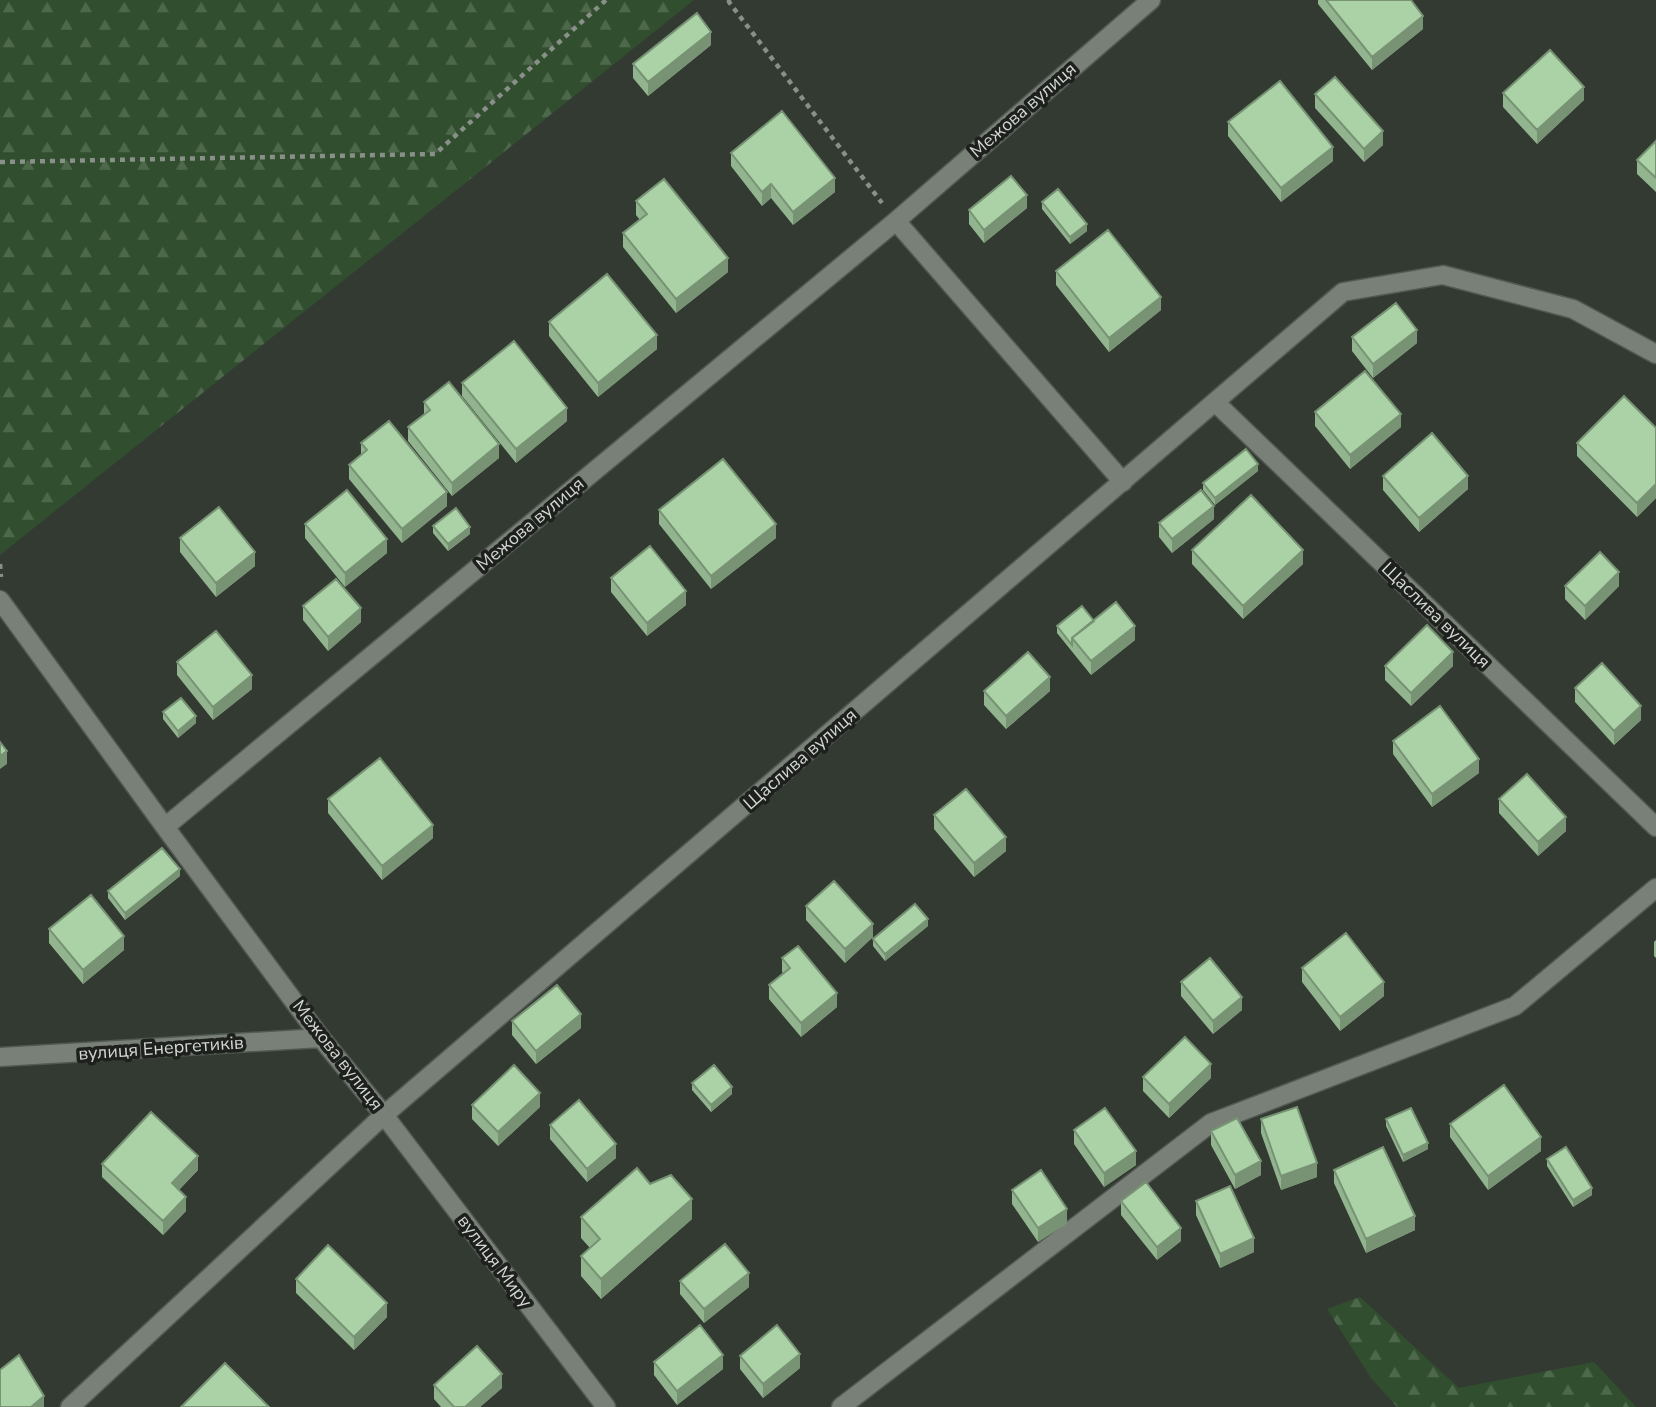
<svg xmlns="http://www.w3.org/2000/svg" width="1656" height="1407" viewBox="0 0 1656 1407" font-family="'Nunito Sans',sans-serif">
<defs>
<pattern id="forest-firs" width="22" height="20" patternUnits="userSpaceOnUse" patternTransform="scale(1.75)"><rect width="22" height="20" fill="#314f2e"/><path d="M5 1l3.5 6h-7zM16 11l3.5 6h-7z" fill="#4e684b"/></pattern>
</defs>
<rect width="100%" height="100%" fill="#333a32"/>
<path fill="url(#forest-firs)" d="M0,0H694L0,555Z
M1360,1297L1459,1388L1594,1362L1636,1407H1397L1371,1378L1327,1309Z"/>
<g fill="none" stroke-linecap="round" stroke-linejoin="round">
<defs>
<path id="minor" d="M896,221L1123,482
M1216,403L1656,827
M0,600L165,827L321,1038L384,1115L606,1407
M165,827L896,221L1151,0
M0,1057L321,1038
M70,1407L384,1115L1343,292L1443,275L1573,309L1656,354
M841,1407L1211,1123L1515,1006L1656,888"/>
</defs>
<use href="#minor" stroke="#525852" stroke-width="21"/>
<path stroke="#898f89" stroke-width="4.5" stroke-dasharray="5 5" stroke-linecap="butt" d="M729,0V2L882,203
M0,162L435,154L606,0
M0,564L1,577"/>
<use href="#minor" stroke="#788077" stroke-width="18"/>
</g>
<path fill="#92b58f" d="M1318,0H1411L1423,29L1372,70L1318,4Z
M711,45L648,96L633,78V64Z
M1503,93L1584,100L1537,144L1503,107Z
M1315,94L1383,145L1364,162L1315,108Z
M1228,122L1333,161L1281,202L1228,136Z
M1656,141V192L1637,174V160Z
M731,153L835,192L793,225L771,198L762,206L731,166Z
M636,201L728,272L676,313L623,247V233L640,220L636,215Z
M1042,202L1087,231L1070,244L1042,209Z
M1027,208L984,243L969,224V210Z
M1056,271L1161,310L1109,352L1056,285Z
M549,322L657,349L598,397L549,336Z
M1352,337L1417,343L1373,378L1352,351Z
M462,383L567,421L516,463L462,396Z
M424,402L499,458L452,496L408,441V427L424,415Z
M1315,412L1401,427L1350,469L1315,426Z
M1656,428V498L1637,517L1577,456V443Z
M361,443L447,506L402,543L349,479V465L361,455Z
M1258,471L1215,505L1203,490V483Z
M1383,476L1468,489L1419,532L1383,490Z
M659,510L776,538L711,589L659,524Z
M1214,519L1172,553L1159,537V523Z
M305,524L387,553L345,587L305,538Z
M433,526L470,534L448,551L433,533Z
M180,538L255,566L216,597L180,552Z
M1192,550L1303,564L1243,619L1192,564Z
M611,578L686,605L647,636L611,592Z
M1565,586H1619L1585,620L1565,599Z
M303,606L361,622L328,651L303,620Z
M1094,621L1135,640L1091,675L1057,633V626Z
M177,662L252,689L213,720L177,675Z
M1385,666H1453L1411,706L1385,680Z
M1575,688L1641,720L1614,745L1575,702Z
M984,691H1050L1006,729L984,705Z
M163,712L196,723L178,738L163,719Z
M1393,741L1479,773L1432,807L1393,754Z
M328,799L433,838L382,880L328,813Z
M1499,799L1566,831L1538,856L1499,813Z
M934,815L1006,851L974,877L934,829Z
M180,876L125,920L108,898V891Z
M806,906L873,937L845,963L806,920Z
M928,926L885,961L873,946V939Z
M49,929L124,950L83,984L49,943Z
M1656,940V958L1654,956V942Z
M782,958L837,1007L801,1037L769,999V985L783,973L782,972Z
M1302,968L1384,996L1340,1031L1302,982Z
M1181,982L1242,1010L1213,1034L1181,996Z
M512,1021L581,1028L536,1064L512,1035Z
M1143,1077L1211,1078L1169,1118L1143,1091Z
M692,1083L732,1094L711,1112L692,1090Z
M472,1105L540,1107L498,1146L472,1119Z
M1261,1119L1317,1177L1281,1190L1261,1133Z
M1386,1119L1428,1149L1403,1162L1386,1126Z
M1450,1124L1541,1151L1488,1190L1450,1137Z
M550,1125L616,1158L587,1182L550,1139Z
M1074,1130L1136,1165L1104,1187L1074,1144Z
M1211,1131L1261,1175L1235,1189L1211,1145Z
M1547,1159L1592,1195L1573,1207L1547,1166Z
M102,1164L198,1170L179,1190L186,1211L163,1235L102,1177Z
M1334,1170L1415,1230L1366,1253L1334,1183Z
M650,1184L692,1219L601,1299L581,1276V1256L590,1248L581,1238V1217Z
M1012,1190L1067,1223L1038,1242L1012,1204Z
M1121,1201L1181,1241L1157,1260L1121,1215Z
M1196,1201L1254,1252L1220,1268L1196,1215Z
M296,1279L387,1317L354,1350L296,1293Z
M680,1281L749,1287L704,1323L680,1294Z
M740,1356L800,1368L763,1398L740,1369Z
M654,1362L723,1369L677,1405L654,1375Z
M434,1385L502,1388L480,1407H441L434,1399Z"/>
<path fill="#779374" d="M1423,16V29L1372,70V57Z
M711,32V45L648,96V82Z
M1584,87V100L1537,144V130Z
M1383,131V145L1364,162V149Z
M1333,147V161L1281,202V188Z
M835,178V192L793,225V212Z
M771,184V198L762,206V192Z
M1027,195V208L984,243V230Z
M1087,224V231L1070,244V237Z
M728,258V272L676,313V299Z
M1161,297V310L1109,352V338Z
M1417,330V343L1373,378V364Z
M657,335V349L598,397V383Z
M567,408V421L516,463V449Z
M1401,414V427L1350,469V455Z
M499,444V458L452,496V483Z
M1258,464V471L1215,505V498Z
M1468,476V489L1419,532V518Z
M1656,484V498L1637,517V503Z
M447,492V506L402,543V529Z
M1214,506V519L1172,553V539Z
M776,524V538L711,589V576Z
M470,527V534L448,551V544Z
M387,539V553L345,587V573Z
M1303,550V564L1243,619V606Z
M255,552V566L216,597V583Z
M1619,572V586L1585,620V606Z
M686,591V605L647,636V623Z
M361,608V622L328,651V637Z
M1135,626V640L1091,675V661Z
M1453,652V666L1411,706V693Z
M252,675V689L213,720V707Z
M1050,677V691L1006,729V716Z
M1641,706V720L1614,745V731Z
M196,716V723L178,738V731Z
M7,751V764L0,769V756Z
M1479,759V773L1432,807V794Z
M1566,817V831L1538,856V842Z
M433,825V838L382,880V866Z
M1006,837V851L974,877V863Z
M180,869V876L125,920V913Z
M928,919V926L885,961V954Z
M873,924V937L845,963V949Z
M124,936V950L83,984V970Z
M1384,982V996L1340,1031V1017Z
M837,993V1007L801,1037V1023Z
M1242,997V1010L1213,1034V1021Z
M581,1014V1028L536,1064V1051Z
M1211,1064V1078L1169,1118V1104Z
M732,1087V1094L711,1112V1105Z
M540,1093V1107L498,1146V1132Z
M1541,1137V1151L1488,1190V1176Z
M1428,1143V1149L1403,1162V1155Z
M616,1144V1158L587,1182V1169Z
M1136,1151V1165L1104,1187V1173Z
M198,1156V1170L172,1197V1183Z
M1261,1161V1175L1235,1189V1175Z
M1317,1163V1177L1281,1190V1176Z
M1592,1188V1195L1573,1207V1200Z
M186,1197V1211L163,1235V1221Z
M692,1199V1219L601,1299V1279Z
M1067,1209V1223L1038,1242V1228Z
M1415,1216V1230L1366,1253V1239Z
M1181,1228V1241L1157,1260V1247Z
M1254,1238V1252L1220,1268V1254Z
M749,1273V1287L704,1323V1309Z
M387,1303V1317L354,1350V1337Z
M800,1354V1368L763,1398V1384Z
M723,1355V1369L677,1405V1391Z
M502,1374V1388L480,1407H465Z
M44,1396V1407H31Z"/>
<path fill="#aad2a6" stroke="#779374" stroke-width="2" d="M1326,0H1411L1423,16L1372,57Z
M697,13L711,32L648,82L633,64Z
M1550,50L1584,87L1537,130L1503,93Z
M1335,77L1383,131L1364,149L1315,94Z
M1280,81L1333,147L1281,188L1228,122Z
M782,111L835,178L793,212L771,184L762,192L731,153Z
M1656,141V178L1637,160Z
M1011,176L1027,195L984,230L969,210Z
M664,179L728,258L676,299L623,233L647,214L636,201Z
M1058,189L1087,224L1070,237L1042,202Z
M1108,230L1161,297L1109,338L1056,271Z
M607,274L657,335L598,383L549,322Z
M1396,303L1417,330L1373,364L1352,337Z
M514,341L567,408L516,449L462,383Z
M1365,371L1401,414L1350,455L1315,412Z
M449,382L499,444L452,483L408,427L430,410L424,402Z
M1624,396L1656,428V484L1637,503L1577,443Z
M389,421L447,492L402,529L349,465L367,450L361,443Z
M1432,433L1468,476L1419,518L1383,476Z
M1246,449L1258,464L1215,498L1203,483Z
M723,459L776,524L711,576L659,510Z
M347,490L387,539L345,573L305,524Z
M1201,490L1214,506L1172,539L1159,523Z
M1251,495L1303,550L1243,606L1192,550Z
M219,507L255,552L216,583L180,538Z
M456,508L470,527L448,544L433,526Z
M650,546L686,591L647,623L611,578Z
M1600,552L1619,572L1585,606L1565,586Z
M336,579L361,608L328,637L303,606Z
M1116,602L1135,626L1091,661L1072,638Z
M1082,606L1094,621L1072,638V645L1057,626Z
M1427,625L1453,652L1411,693L1385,666Z
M216,631L252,675L213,707L177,662Z
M1028,652L1050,677L1006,716L984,691Z
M1602,663L1641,706L1614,731L1575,688Z
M181,698L196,716L178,731L163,712Z
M1440,706L1479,759L1432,794L1393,741Z
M0,742L7,751L0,756Z
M380,758L433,825L382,866L328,799Z
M1527,774L1566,817L1538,842L1499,799Z
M966,789L1006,837L974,863L934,815Z
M162,848L180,869L125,913L108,891Z
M834,881L873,924L845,949L806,906Z
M91,895L124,936L83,970L49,929Z
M915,904L928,919L885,954L873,939Z
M1346,933L1384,982L1340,1017L1302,968Z
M798,946L837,993L801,1023L769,985L790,968L782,958Z
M1210,958L1242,997L1213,1021L1181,982Z
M557,985L581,1014L536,1051L512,1021Z
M1185,1037L1211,1064L1169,1104L1143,1077Z
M514,1065L540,1093L498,1132L472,1105Z
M714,1065L732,1087L711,1105L692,1083Z
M1504,1085L1541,1137L1488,1176L1450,1124Z
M579,1100L616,1144L587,1169L550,1125Z
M1297,1107L1317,1163L1281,1176L1261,1119Z
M1105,1108L1136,1151L1104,1173L1074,1130Z
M1411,1108L1428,1143L1403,1155L1386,1119Z
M151,1112L198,1156L172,1183L186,1197L163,1221L102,1164Z
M1237,1118L1261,1161L1235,1175L1211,1131Z
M1383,1147L1415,1216L1366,1239L1334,1170Z
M1566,1147L1592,1188L1573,1200L1547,1159Z
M637,1168L650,1184L671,1175L692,1199L601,1279L581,1256L600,1239L581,1217Z
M1041,1170L1067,1209L1038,1228L1012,1190Z
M1146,1182L1181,1228L1157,1247L1121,1201Z
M1230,1186L1254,1238L1220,1254L1196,1201Z
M725,1244L749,1273L704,1309L680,1281Z
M328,1245L387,1303L354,1337L296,1279Z
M700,1325L723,1355L677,1391L654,1362Z
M777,1325L800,1354L763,1384L740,1356Z
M477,1346L502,1374L465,1407H454L434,1385Z
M19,1355L44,1396L31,1407H0V1370Z
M225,1363L269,1407H181Z"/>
<g text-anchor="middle" stroke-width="7" stroke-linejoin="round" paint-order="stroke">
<g font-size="18" fill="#d4d8d4" stroke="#1d201c">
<text transform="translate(1023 110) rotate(-41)" y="6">Межова вулиця</text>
<text transform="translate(530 524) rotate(-40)" y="6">Межова вулиця</text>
<text transform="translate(1436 615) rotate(44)" y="6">Щаслива вулиця</text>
<text transform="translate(800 759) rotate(-41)" y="6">Щаслива вулиця</text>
<text transform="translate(161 1048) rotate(-4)" y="6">вулиця Енергетиків</text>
<text transform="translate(338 1055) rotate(52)" y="6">Межова вулиця</text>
<text transform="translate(495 1261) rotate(53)" y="6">вулиця Миру</text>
</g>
</g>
</svg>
